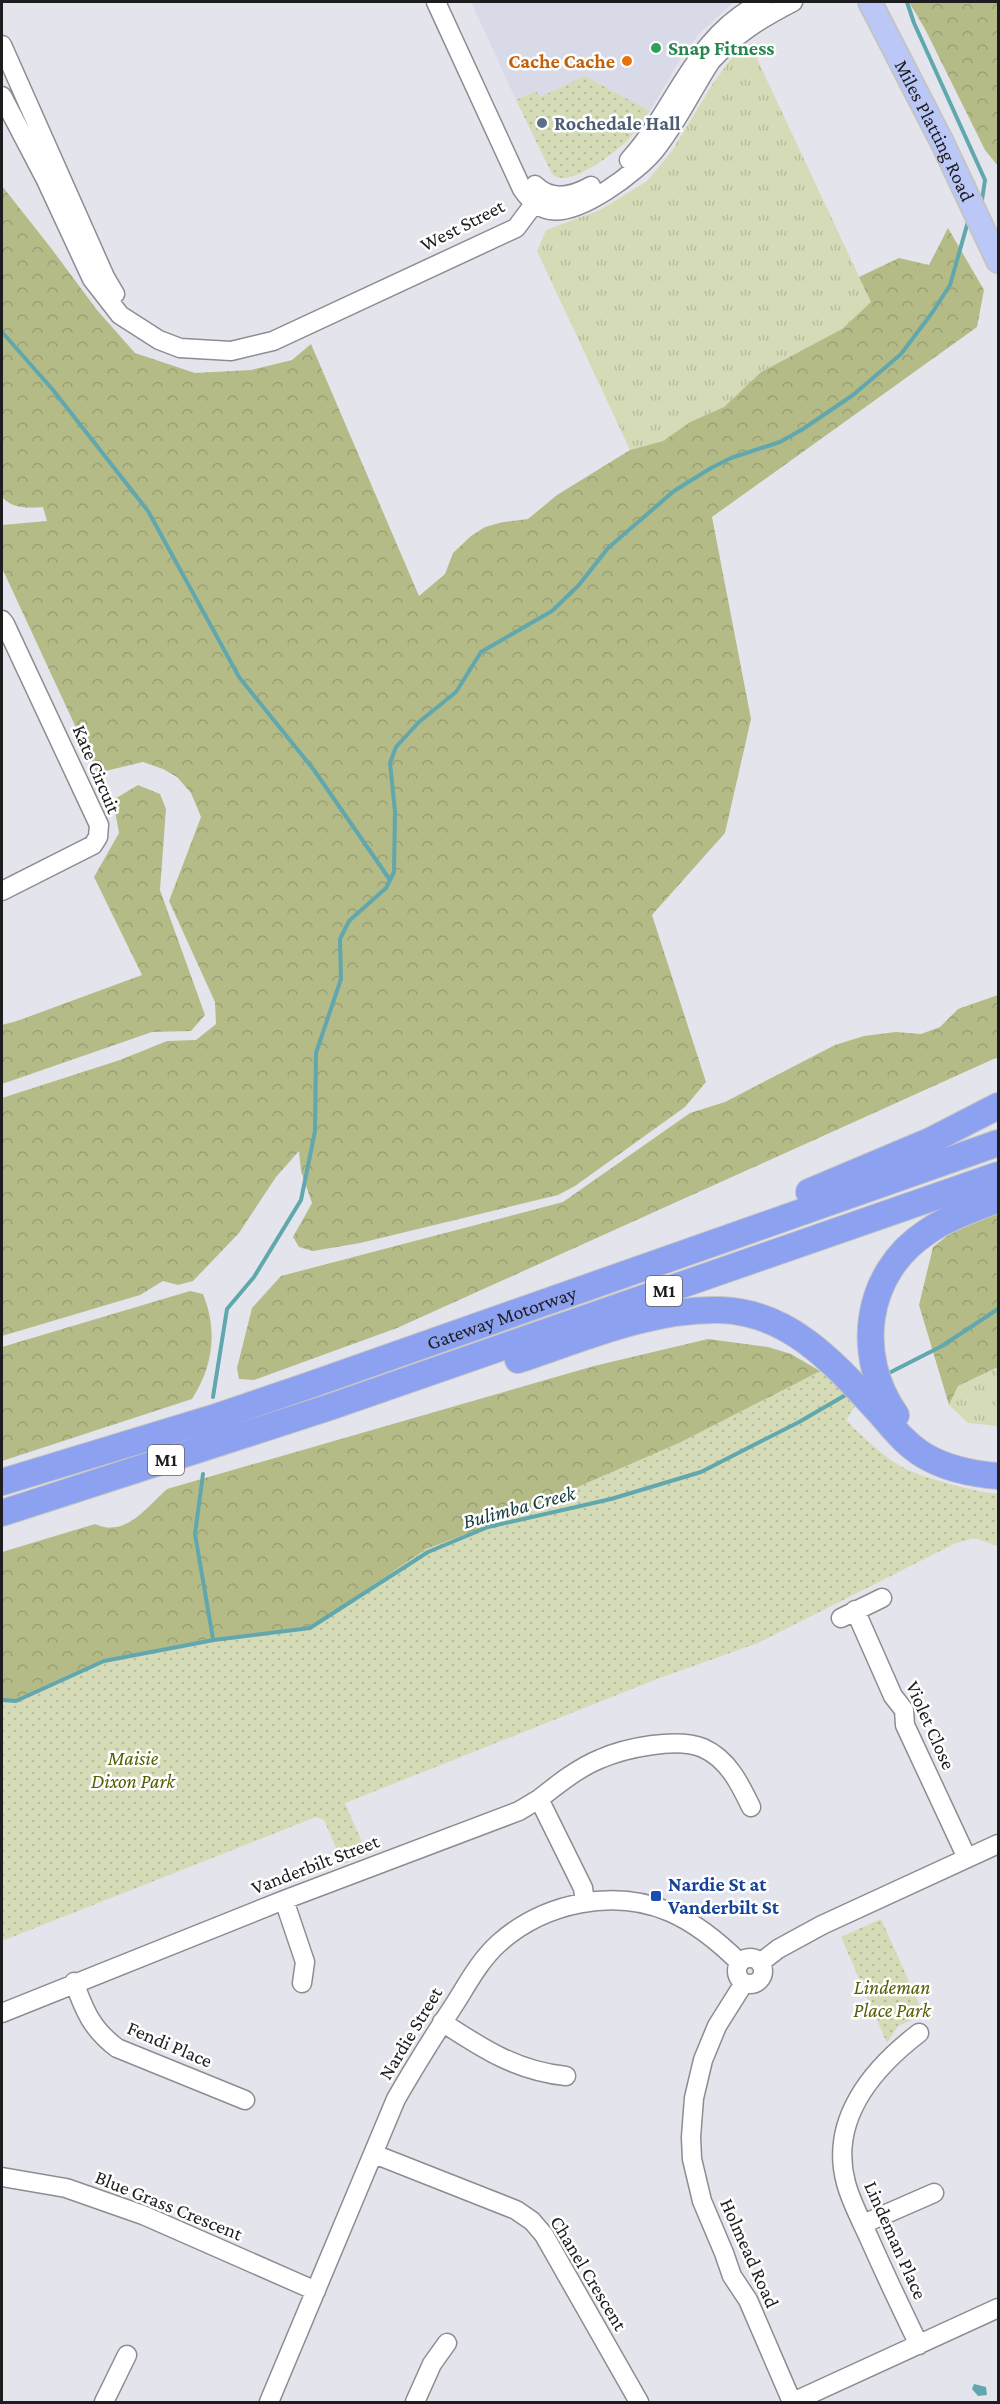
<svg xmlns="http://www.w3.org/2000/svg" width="1000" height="2404" viewBox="0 0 1000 2404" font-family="'Crimson Pro',serif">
<defs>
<pattern id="grass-tufts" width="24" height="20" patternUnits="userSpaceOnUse" patternTransform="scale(1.5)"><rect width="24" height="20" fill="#d6dbb7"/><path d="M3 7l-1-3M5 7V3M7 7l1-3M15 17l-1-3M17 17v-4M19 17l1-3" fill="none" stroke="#b7bc9d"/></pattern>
<pattern id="forest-crowns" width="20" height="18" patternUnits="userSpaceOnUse" patternTransform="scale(1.5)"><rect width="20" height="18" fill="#b5bb87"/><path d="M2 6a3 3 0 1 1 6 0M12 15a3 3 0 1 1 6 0" fill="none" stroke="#9ba074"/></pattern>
<pattern id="park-dots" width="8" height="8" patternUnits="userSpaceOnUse" patternTransform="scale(1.5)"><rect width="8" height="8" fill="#d6dbb7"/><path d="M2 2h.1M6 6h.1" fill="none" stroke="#b7bc9d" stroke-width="1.8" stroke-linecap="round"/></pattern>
<pattern id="water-ripples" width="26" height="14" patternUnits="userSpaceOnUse" patternTransform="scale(1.5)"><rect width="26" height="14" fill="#61a7ae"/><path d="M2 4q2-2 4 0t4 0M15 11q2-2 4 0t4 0" fill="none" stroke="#4f878d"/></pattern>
</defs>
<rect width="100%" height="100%" fill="#e4e5ec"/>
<path fill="#d8dae8" d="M471,2H734L700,33L684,53L650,111L585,76L540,97L536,91L516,100Z"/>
<path fill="url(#grass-tufts)" d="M750,44L871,302L842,329L761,372L724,407L690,422L663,441L630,450L537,251L546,230L600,210L647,181L672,151L712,85L730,60Z
M998,1367V1426L968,1423L949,1405L958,1386Z"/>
<path fill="url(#forest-crowns)" d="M909,2H998V166L985,150L925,29Z
M2,186L51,248L97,310L135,353L195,373L251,370L292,360L311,344L419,596L445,574L453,553L471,536L485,527L503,522L528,519L557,495L630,450L663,441L690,422L724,407L761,372L842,329L871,302L859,277L899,258L929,265L948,228L984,290L977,327L712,517L751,719L725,833L652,915L706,1082L685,1107L575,1186L558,1195L360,1243L313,1251L299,1247L293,1237L312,1203L301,1171L299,1151L276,1177L239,1233L193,1281L178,1285L163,1281L140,1295L2,1336V1098L120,1060L167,1041L196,1040L216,1024L215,1002L169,901L201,817L191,793L177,777L163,769L143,762L97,773L2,568V525L47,521L43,507C27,508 13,509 2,497Z
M138,785L160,794L166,809L160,890L205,1015L191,1031L152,1032L2,1084V1025L17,1021L142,975L94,877L119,833L113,800Z
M998,995V1057L397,1328L254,1380L239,1379L237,1368L252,1308L281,1276L563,1202L690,1113L725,1102L835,1045L864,1036L896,1032L921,1034L940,1027L958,1009Z
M998,1213V1367L958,1386L949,1405L919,1305L933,1247L951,1233Z
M190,1291L203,1294C218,1331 213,1366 192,1399L2,1461V1347Z
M708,1339L768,1347L791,1354L820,1371L762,1429L310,1628L213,1640L104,1661L16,1701L2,1700V1552L95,1524C125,1538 146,1508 167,1489L594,1366Z"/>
<path fill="url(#park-dots)" d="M585,76L650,111C642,121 635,132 627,141C614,153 568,190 552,174L516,100L536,91L540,97Z
M820,1371L856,1405L846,1420C864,1438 884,1458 908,1470C929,1479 975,1492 998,1494V1546L974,1538L954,1544L758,1643L657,1679L345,1803L367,1854L343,1864L324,1820L316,1817L2,1941V1700L16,1701L104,1661L214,1640L310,1628L426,1549L488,1526L681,1442Z
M881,1919L924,2015L898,2026L887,2043L841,1937Z"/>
<path fill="url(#water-ripples)" d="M974,2384L986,2387L987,2395L978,2396L972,2389Z"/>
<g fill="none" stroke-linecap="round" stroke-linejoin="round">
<path stroke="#61a7ae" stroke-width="4" d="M907,2L914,23L985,180L982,200
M2,332L53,390L148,511L239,677L314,770L390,880
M885,1375L942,1346L998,1309
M213,1397L227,1309L254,1277L301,1200L315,1131L316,1053L341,979L340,939L349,921L386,888L394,872L395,811L390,763L396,747L419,722L456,692L481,652L552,611L579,585L608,548L674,491L711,468L731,458L780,442L803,429L853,395L901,354L932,313L950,285L969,218
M203,1474L195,1534L213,1639
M2,1700L16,1701L104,1661L214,1640L310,1628L428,1552L488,1527L611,1499L701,1472L799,1422L849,1393"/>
<defs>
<path id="minor" d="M436,2L522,189C528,198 538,208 550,210C579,216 637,172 655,150C677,123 692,90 711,61C737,33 760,19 793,2
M2,45L105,277L115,294
M2,96L45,178L92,279L120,315L159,340L180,348L231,351L273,341L516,228L543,192
M629,160C678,106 692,38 762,2
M535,185C551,202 573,196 591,186
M2,620L5,624L99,825L98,837L93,845L2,891
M855,1610L893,1696L904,1710L905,1725L967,1858
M841,1618L882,1598
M539,1799C558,1784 578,1768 600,1759C625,1748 677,1737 703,1748C728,1759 740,1784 751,1807
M284,1900L305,1962L302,1983
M737 1971a13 13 0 1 1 26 0a13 13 0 1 1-26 0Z
M760,1963L778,1949L822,1925L998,1844
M74,1982C85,2012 92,2029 117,2048L245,2100
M744,1983L717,2026L703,2060L694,2098L691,2137L692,2159L702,2201L724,2253L732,2276L748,2300L792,2402
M2,2013L284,1900L519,1811L539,1799L583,1888L585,1902
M442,2022C483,2049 517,2071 566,2076
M919,2033C872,2069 829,2120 846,2183C851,2202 861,2220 869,2238C885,2274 902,2310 919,2345
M374,2154L516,2210L532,2221L544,2235L639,2402
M2,2177L66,2188L143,2215L316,2291
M863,2224L934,2193
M104,2402L127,2355
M269,2402L396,2099C415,2066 435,2034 456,2002C469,1981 481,1959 499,1943C544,1903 613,1888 670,1912C695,1923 720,1943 740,1963
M415,2402L432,2364L447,2343
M793,2402L998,2308"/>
<g id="major">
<path id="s1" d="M870,2L943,144L998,261"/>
</g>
<g id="highway">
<path d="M809,1192L930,1141L998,1106"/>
<path d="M518,1360C581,1339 652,1308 720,1310C790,1312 835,1364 879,1412C893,1428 906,1445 925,1456C947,1469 973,1474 998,1476"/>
<path d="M896,1415C854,1356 864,1273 927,1232C948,1217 975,1209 998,1199"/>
<path id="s2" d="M2,1482L213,1418L307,1386L998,1143"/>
<path d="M2,1513L330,1407L998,1175"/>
</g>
</defs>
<use href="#minor" stroke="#8c8d93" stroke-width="21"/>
<use href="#major" stroke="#c4c4c5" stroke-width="26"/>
<use href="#highway" stroke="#c4c4c5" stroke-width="28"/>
<use href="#minor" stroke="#fff" stroke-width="18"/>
<use href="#major" stroke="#bbc7f7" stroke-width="22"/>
<use href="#highway" stroke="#8da1f1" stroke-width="26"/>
</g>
<circle fill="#2e9e5b" stroke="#fff" stroke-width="2" cx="656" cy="48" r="6"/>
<circle fill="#e8710a" stroke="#fff" stroke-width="2" cx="627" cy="61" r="6"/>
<circle fill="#5c6f8a" stroke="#fff" stroke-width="2" cx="542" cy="123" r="6"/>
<rect fill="#1a4fb4" stroke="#fff" stroke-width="2" x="650" y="1890" width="12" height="12" rx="3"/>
<g text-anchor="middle" stroke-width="5" stroke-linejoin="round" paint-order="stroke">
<g fill="#fff" stroke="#616162" stroke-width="1.5">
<rect x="646" y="1276" width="36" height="30" rx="4.5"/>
<rect x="148" y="1445" width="36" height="30" rx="4.5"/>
</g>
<g font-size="18" font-weight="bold" fill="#1d1d1f">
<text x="664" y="1297">M1</text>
<text x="166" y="1466">M1</text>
</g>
<g font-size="20" font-weight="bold" fill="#27864d" stroke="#fff" text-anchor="start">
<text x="668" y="55">Snap Fitness</text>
</g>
<g font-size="20" font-weight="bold" fill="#c56008" stroke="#fff" text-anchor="end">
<text x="615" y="68">Cache Cache</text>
</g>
<g font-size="20" font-weight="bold" fill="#4e5e75" stroke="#fff" text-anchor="start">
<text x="554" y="130">Rochedale Hall</text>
</g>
<g font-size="20" fill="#1d1d1f" stroke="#fff">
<text dy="7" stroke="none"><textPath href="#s1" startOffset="144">Miles Platting Road</textPath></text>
<text transform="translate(462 225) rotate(-27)" y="7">West Street</text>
<text transform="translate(97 769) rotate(67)" y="7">Kate Circuit</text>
<text dy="7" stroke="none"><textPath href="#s2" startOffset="526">Gateway Motorway</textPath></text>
<text transform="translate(931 1725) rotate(66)" y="7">Violet Close</text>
<text transform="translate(315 1864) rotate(-21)" y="7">Vanderbilt Street</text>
<text transform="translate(410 2033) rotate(-59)" y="7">Nardie Street</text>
<text transform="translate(170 2044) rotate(23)" y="7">Fendi Place</text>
<text transform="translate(169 2205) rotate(22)" y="7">Blue Grass Crescent</text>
<text transform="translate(896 2240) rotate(66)" y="7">Lindeman Place</text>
<text transform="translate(750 2253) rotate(66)" y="7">Holmead Road</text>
<text transform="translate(589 2273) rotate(59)" y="7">Chanel Crescent</text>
</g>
<g font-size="20" font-style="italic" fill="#575d03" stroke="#fff">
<text x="133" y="1765">Maisie<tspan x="133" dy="23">Dixon Park</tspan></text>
<text x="892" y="1994">Lindeman<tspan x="892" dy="23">Place Park</tspan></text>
</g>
<g font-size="20" font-weight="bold" fill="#164399" stroke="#fff" text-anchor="start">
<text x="668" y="1891">Nardie St at<tspan x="668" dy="23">Vanderbilt St</tspan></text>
</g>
<g font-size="21" font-style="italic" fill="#183b3e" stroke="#fff">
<text transform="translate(519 1507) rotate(-15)" y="7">Bulimba Creek</text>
</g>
</g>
<rect width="1000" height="2404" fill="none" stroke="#1d1d1f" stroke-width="6"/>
</svg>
